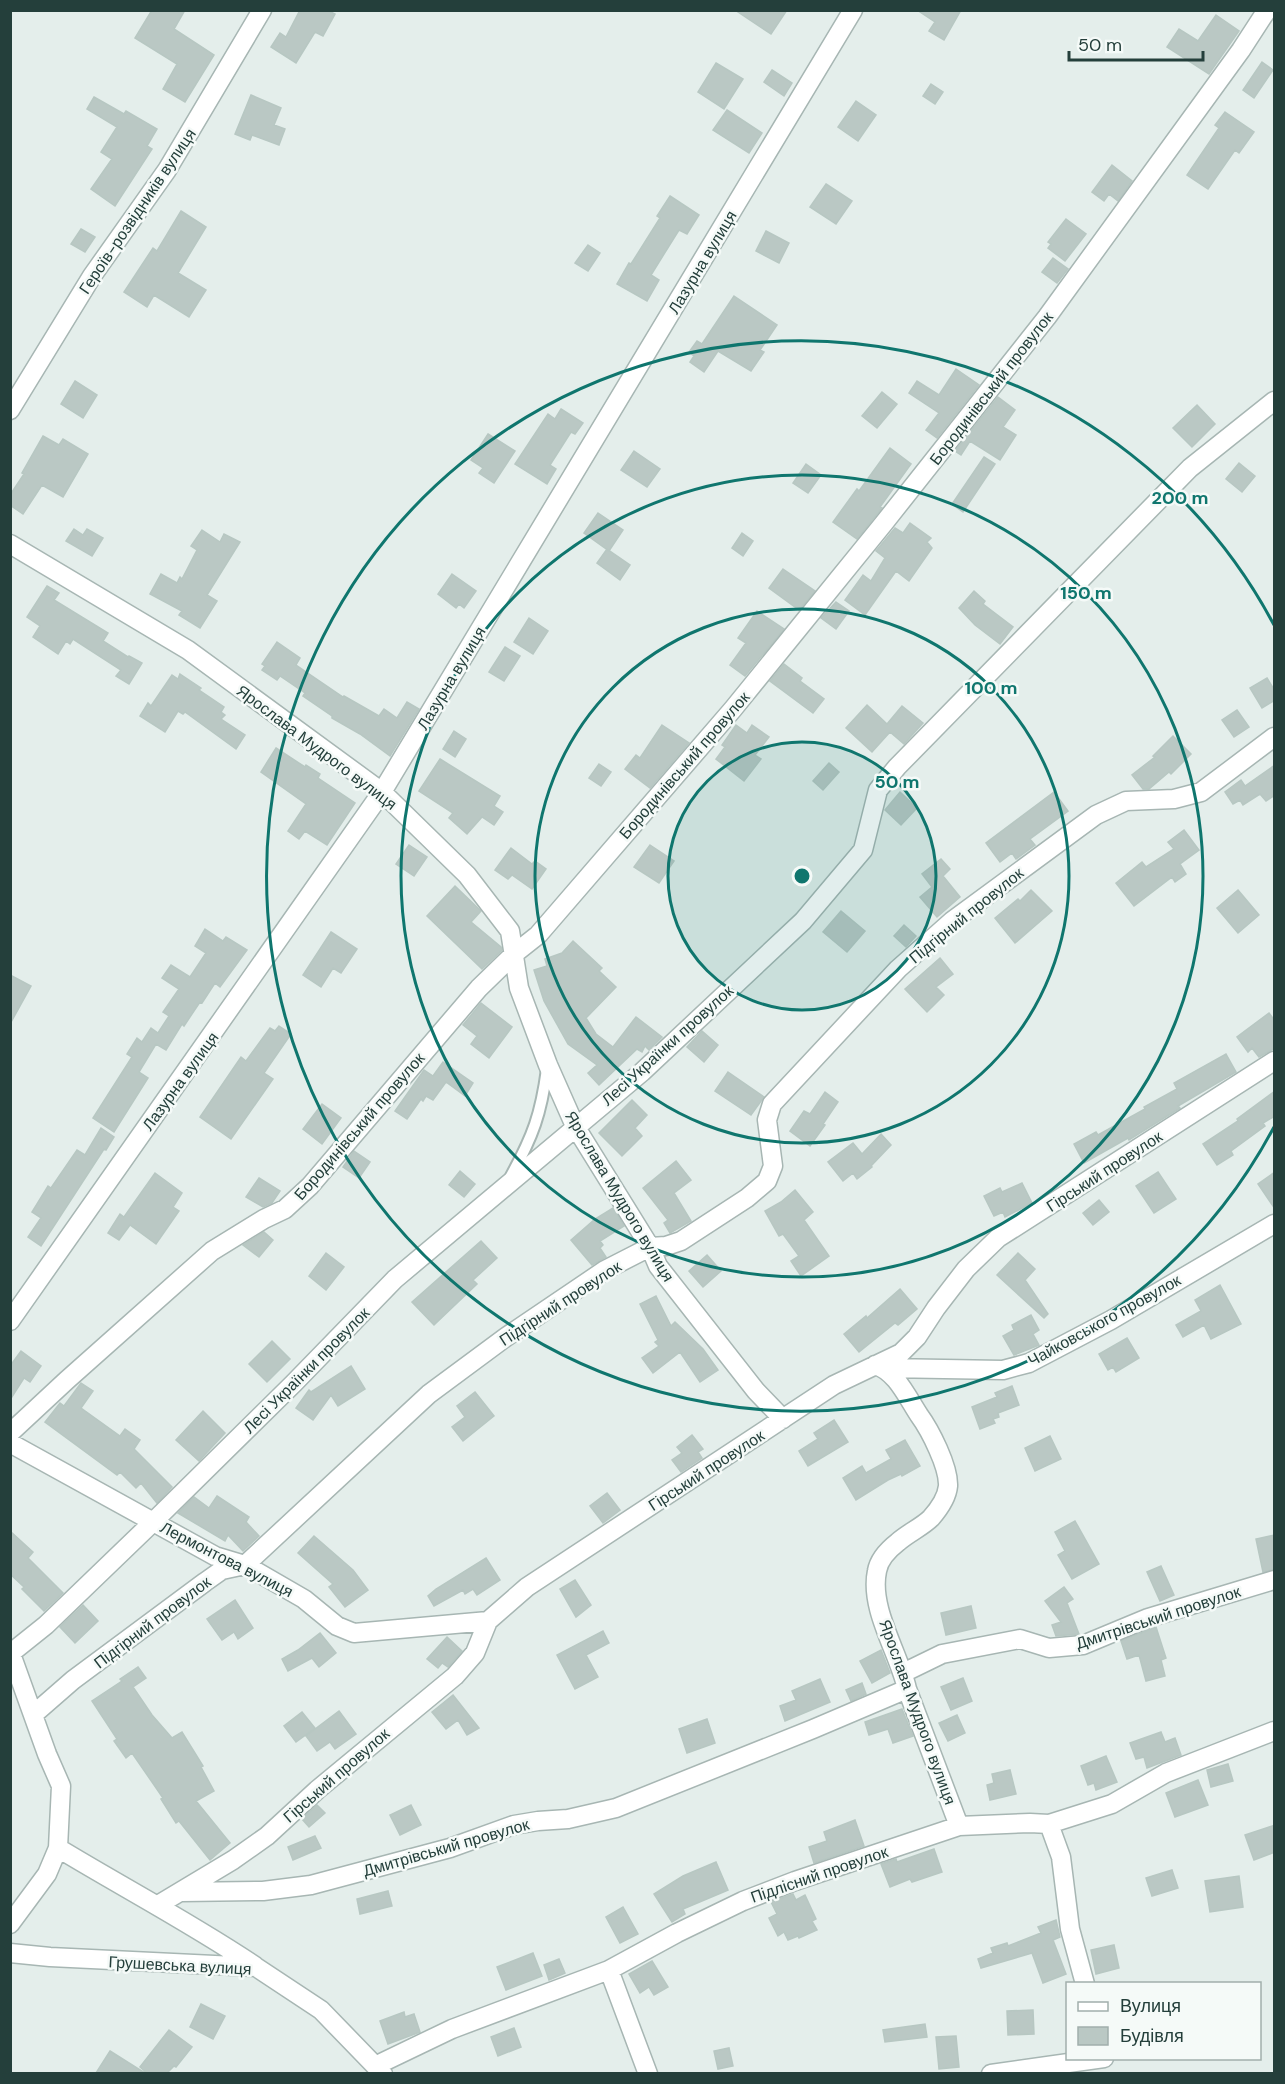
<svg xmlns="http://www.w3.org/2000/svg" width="1285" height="2084" viewBox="0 0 1285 2084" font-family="'DM Sans',sans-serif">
<rect width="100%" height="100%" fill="#e4eeeb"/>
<path fill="#bac8c4" stroke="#b7c7c2" stroke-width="1.5" d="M152,10H185L174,29L214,55L185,102L163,89L177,64L135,38Z
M300,10H327L335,14L323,36L315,32L296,63L271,47L280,33L286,37Z
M735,10H787L771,34Z
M917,10H961L944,40L929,31L935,22Z
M1216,15L1239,31L1209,74L1167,47L1179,29L1198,41Z
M1262,62L1273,70L1254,98L1243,90Z
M716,63L743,79L724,109L698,92Z
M772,70L792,83L784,96L764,82Z
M931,84L943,92L935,104L923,96Z
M251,95L281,108L274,125L285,129L279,145L252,135L250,140L235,134Z
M94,97L124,114L126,111L157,129L147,146L152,149L115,206L91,189L112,159L101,152L117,127L87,109Z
M856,101L876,115L858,141L838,127Z
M727,110L762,133L749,153L713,130Z
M1225,112L1254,132L1239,153L1235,150L1208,189L1187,175L1219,128L1215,125Z
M1112,165L1132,181L1118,201L1109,194L1104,201L1092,192Z
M826,184L852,201L836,224L810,207Z
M670,196L699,215L687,234L679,230L651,275L659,280L647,301L617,284L629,263L631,264L660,218L657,216Z
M181,211L206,227L178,273L206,290L189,317L154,295L147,307L124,292L153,248L157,251Z
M1066,219L1086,234L1065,261L1048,248L1051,244L1048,242Z
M81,229L95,237L85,252L71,244Z
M766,231L789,243L779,263L756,251Z
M588,245L600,253L588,271L575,263Z
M1053,258L1068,269L1057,283L1042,272Z
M734,296L777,325L760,350L764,352L751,371L718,351L704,372L690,362L694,356L689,352L697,341L702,344Z
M956,369L979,385L937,438L926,430L939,413L909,393L917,381L939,395Z
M75,381L97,395L83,418L61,404Z
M882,392L897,404L877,428L862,416Z
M998,397L1015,410L1003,427L1016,435L1000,460L970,441L961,455L955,451Z
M1197,405L1215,424L1192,447L1173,428Z
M561,409L583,423L575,434L571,432L550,465L556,469L547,484L515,464L548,414L555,419Z
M488,434L515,451L494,483L479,473L483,468L471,460Z
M43,436L59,445L63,439L88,454L63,497L42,485L23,514L10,505V495L24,474L22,473Z
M890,448L911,464L880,507L882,508L857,539L833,522L857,489L859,491Z
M634,451L660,469L647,487L621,470Z
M984,457L995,464L963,512L952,504Z
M1239,463L1255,476L1242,492L1226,479Z
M806,464L821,475L808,493L793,483Z
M598,513L623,530L609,551L584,533Z
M910,523L931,538L927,542L932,548L909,581L896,571L865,615L845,600L863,575L871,581L885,558L876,551L895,528L903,533Z
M74,529L83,535L87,529L103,538L92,556L66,541Z
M202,530L220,542L224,534L240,542L207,595L217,601L200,628L179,615L182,611L150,594L161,574L177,583L180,577L182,579L197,550L191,546Z
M742,533L753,541L743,556L732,548Z
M607,549L630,565L620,580L597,563Z
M783,569L815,591L799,610L769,588Z
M452,574L476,591L464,608L459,604L456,608L438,594Z
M47,586L59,593L54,600L108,633L103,641L128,657L129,656L142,663L129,684L116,676L121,670L73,639L70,644L66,641L58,654L33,637L40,626L27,617Z
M974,591L985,601L983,604L1013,627L1000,644L975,625L959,608Z
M836,602L849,611L836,629L821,618Z
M757,611L784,629L745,676L730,665L746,643L738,638Z
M529,618L548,631L533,654L514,642Z
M277,642L300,658L296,665L343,697L344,696L379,716L384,709L397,718L407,702L419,709L390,756L360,734L332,718V716L303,696L305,693L280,676L277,680L262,670L265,666L262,664Z
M505,647L520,656L504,681L489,672Z
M784,664L802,678L800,681L824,699L813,713L770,681Z
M180,674L201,688L199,690L224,707L221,712L225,715L221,719L245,735L236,749L185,712L183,714L178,711L165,732L140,716L148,703L151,706L172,675L178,679Z
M1267,678L1275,691V700L1262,708L1250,688Z
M867,705L887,724L902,706L923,723L904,744L890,732L872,752L846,728Z
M1237,710L1249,727L1234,737L1222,720Z
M662,725L689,743L650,788L625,769L636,755L640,758Z
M736,725L747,733L752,725L769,737L755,755L761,759L744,781L716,759L725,747L722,745Z
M454,731L466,739L455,757L443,749Z
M1173,736L1191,754L1171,774L1169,772L1149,789H1143L1132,775L1155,757L1153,756Z
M276,748L305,767L306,765L320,774L318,778L355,803L327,845L305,831L299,839L288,831L306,804L261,772Z
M440,759L500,796L494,806L503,812L494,825L482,817L467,834L449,818L453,813L419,791Z
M829,763L839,772L823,790L813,781Z
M599,764L611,772L601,786L589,778Z
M1275,765V795L1266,801L1260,794L1243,805L1240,800L1233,804L1225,792L1241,780L1245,786Z
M900,792L917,808L901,825L885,810Z
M1054,792L1068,811L1030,839L1035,845L1016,859L1012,853L1000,862L986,843Z
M1184,830L1199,850L1180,864L1186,874L1175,882L1172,877L1134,906L1116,883L1142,862L1146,867L1174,849L1168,842Z
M409,845L427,857L414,876L396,864Z
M650,845L674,861L659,883L634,867Z
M511,848L532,864L535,861L546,869L532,889L512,875L508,879L495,870Z
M941,859L950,869L943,876L960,897L937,917L920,897L932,887L922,874Z
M455,886L481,911L471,922L501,947L502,950L482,969L427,916Z
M1031,890L1052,911L1015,943L995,918L1018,899L1020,901Z
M1238,890L1259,915L1238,933L1217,908Z
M841,911L865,931L847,952L823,932Z
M904,925L916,936L906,947L894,936Z
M205,929L223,941L226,937L247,950L220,987L215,983L202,1003L200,1002L184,1026L182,1024L166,1050L156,1044L139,1072L148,1078L114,1132L93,1118L132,1057L127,1054L137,1038L142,1042L151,1028L158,1033L169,1016L163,1012L179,989L162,978L171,965L190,977L206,953L195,946Z
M331,932L357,949L341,973L333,968L321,987L303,975Z
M573,941L602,968L599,971L616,987L586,1018L596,1034L613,1047L636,1017L662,1037L649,1050L645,1046L642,1052L637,1049L599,1085L588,1073L597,1065L568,1044L544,1001L534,970L547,966L545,959L562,953Z
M940,958L953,974L936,987L944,995L927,1012L905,989Z
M10,975L31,986L10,1024Z
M481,1003L512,1027L489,1058L471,1044L477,1036L463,1025Z
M1269,1013L1275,1021V1048L1259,1057L1252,1048L1248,1052L1237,1037Z
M279,1026L291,1034L264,1073L273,1079L231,1139L200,1117L241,1057L246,1061L270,1028L275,1031Z
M702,1031L718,1045L704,1062L687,1047Z
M1226,1054L1236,1072L1178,1106L1180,1108L1129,1140L1128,1138L1084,1163L1074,1144L1096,1132L1098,1135L1145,1109L1144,1107L1177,1089L1174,1083Z
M443,1062L473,1083L465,1096L446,1082L433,1100L426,1096L423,1101L421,1099L407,1119L395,1111L424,1070L433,1076Z
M728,1072L764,1097L751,1115L715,1091Z
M1275,1091V1116L1263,1123L1265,1126L1231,1151L1233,1155L1217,1165L1203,1144L1238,1121L1237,1119Z
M825,1092L838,1102L823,1124L825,1125L810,1146L790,1131L804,1111L810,1114Z
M632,1100L647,1115L635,1128L642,1136L622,1156L599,1133Z
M322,1104L341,1118L322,1144L303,1129Z
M101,1128L114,1137L106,1150L104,1149L41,1246L28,1237L41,1218L32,1212L48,1186L51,1188L77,1150L85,1155Z
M881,1134L891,1145L871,1166L872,1167L857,1179L853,1173L843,1181L828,1162L853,1143L862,1154Z
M354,1151L370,1162L359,1178L343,1167Z
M676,1161L691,1180L674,1193L691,1221L670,1233L664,1223L668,1220L643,1188Z
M460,1171L475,1184L464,1197L449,1185Z
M1158,1172L1176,1199L1154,1213L1136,1186Z
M1275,1172V1209L1258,1184Z
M155,1173L182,1193L173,1207L179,1211L156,1244L130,1225L119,1240L108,1233L120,1214L124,1217Z
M259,1178L280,1191L272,1203L263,1207L246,1197Z
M1022,1183L1032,1203L1005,1217L1003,1212L994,1216L984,1196L1000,1188L1002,1192Z
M795,1190L813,1212L804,1220L829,1256L801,1276L791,1261L799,1256L783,1234L779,1236L765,1211L781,1202Z
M1099,1200L1109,1212L1093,1225L1083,1213Z
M613,1208L624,1226L600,1241L603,1245L600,1248L606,1257L592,1265L571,1240L595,1219Z
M264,1232L273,1240L259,1257L243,1245Z
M481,1241L497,1258L473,1280L477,1284L434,1325L412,1302Z
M326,1253L344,1267L326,1290L309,1276Z
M1018,1253L1035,1269L1025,1280L1048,1314L1044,1318L997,1275Z
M707,1255L721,1271L703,1287L689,1271Z
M1220,1285L1241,1324L1211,1339L1204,1325L1183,1337L1176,1325L1201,1311L1195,1300Z
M900,1289L917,1309L898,1325L895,1323L859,1352L844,1334L866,1316L867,1318Z
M656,1296L671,1326L675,1322L703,1349L718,1370L700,1382L680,1352L653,1373L642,1358L659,1346L655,1342L658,1340L640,1304Z
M1031,1315L1039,1330L1033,1334L1039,1345L1014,1355L1003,1336L1014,1330L1012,1325Z
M1127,1338L1139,1358L1116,1372L1113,1367L1108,1370L1099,1354Z
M272,1341L290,1359L267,1382L249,1364Z
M21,1351L41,1366L30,1382L24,1378L10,1400V1366Z
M351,1366L365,1389L338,1406L331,1395L313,1420L296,1408L309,1390L311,1392Z
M81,1383L93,1391L81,1408L120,1436L125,1429L140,1440L134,1449L172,1487L157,1503L141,1483L136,1488L120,1472L117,1475L45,1422L60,1403L64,1406Z
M1012,1386L1019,1405L998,1413L999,1417L993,1419L995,1423L980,1429L972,1407L997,1397L995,1393Z
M475,1392L494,1416L463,1441L452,1427L465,1417L457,1406Z
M203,1411L225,1433L199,1461L176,1440Z
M834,1420L848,1442L808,1466L799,1451L818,1439L814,1433Z
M692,1435L703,1449L698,1452L702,1458L681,1472L672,1460L682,1453L677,1447Z
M1050,1436L1061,1459L1035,1471L1025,1448Z
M905,1440L920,1466L902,1476L901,1474L888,1480L856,1500L843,1478L862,1466L866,1473L891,1459L886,1450Z
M607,1493L620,1510L603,1523L590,1506Z
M217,1496L249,1517L246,1522L259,1536L243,1551L228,1535L225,1541L178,1513L194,1497L209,1508Z
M1075,1521L1099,1564L1072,1579L1058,1555L1065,1551L1055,1532Z
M10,1531L33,1552L28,1558L63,1593L44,1611L22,1589L24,1587L10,1574Z
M1275,1535V1569L1263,1572L1256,1539Z
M314,1536L353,1570L368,1590L345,1607L329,1587L333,1584L298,1553Z
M486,1558L500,1580L477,1595L473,1589L465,1594L463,1590L434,1606L428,1596L436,1589Z
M1161,1566L1174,1595L1160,1601L1147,1572Z
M575,1580L591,1605L576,1617L560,1589Z
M1064,1587L1073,1599L1067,1603L1079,1634L1056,1636L1052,1625L1061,1622L1045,1601Z
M235,1600L253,1628L238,1639L234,1632L222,1640L207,1619Z
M83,1605L98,1621L75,1643L60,1627Z
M971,1606L976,1628L946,1635L941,1613Z
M1156,1627L1166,1658L1161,1660L1165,1676L1146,1681L1139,1655L1127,1659L1121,1641Z
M603,1631L609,1643L586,1655L598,1677L575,1689L557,1655Z
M320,1633L336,1653L319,1667L312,1658L288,1671L282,1659L298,1650Z
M447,1637L462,1651L448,1667L442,1663L438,1668L427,1659Z
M881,1650L890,1673L872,1683L860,1661Z
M138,1667L146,1678L133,1687L152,1715L172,1738L182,1732L203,1766L201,1767L214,1791L196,1801L230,1843L210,1860L179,1821L176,1823L161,1799L163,1798L132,1753L126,1758L114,1741L117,1739L92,1701L122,1681L120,1679Z
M963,1678L972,1701L951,1710L941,1687Z
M820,1679L830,1702L785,1721L780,1706L796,1700L792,1691Z
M862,1683L866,1694L851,1701L846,1690Z
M453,1695L479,1728L467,1735L458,1720L446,1729L432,1712Z
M902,1709L913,1736L893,1743L888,1729L869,1735L865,1722Z
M339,1711L356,1734L335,1749L330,1742L317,1751L306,1736Z
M302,1712L315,1728L296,1742L284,1726Z
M957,1715L965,1733L948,1741L939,1723Z
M707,1719L715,1743L687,1753L679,1729Z
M1161,1732L1165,1742L1175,1738L1181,1755L1147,1768L1144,1757L1136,1759L1130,1743Z
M1106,1756L1117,1782L1096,1790L1094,1783L1088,1785L1081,1766Z
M1228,1764L1233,1781L1211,1787L1207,1770Z
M1010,1770L1016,1794L990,1800L987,1785L994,1783L992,1774Z
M1198,1780L1208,1805L1175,1817L1166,1793Z
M317,1805L325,1813L309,1827L302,1819Z
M411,1805L421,1825L400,1835L390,1815Z
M855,1820L864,1846L814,1863L809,1847L827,1841L824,1832Z
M1275,1825V1852L1254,1860L1245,1835Z
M315,1836L321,1848L293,1860L288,1847Z
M934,1849L942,1872L912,1882L910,1879L890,1887L881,1864L896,1859L897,1862Z
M716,1862L728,1890L683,1909L685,1914L672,1922L654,1894L683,1876Z
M1172,1870L1178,1888L1152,1896L1146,1878Z
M1239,1876L1243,1907L1210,1912L1205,1881Z
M388,1891L392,1906L360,1914L357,1899Z
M793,1894L796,1900L805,1895L816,1919L812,1921L817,1930L799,1938L798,1936L788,1940L784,1932L778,1936L769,1918L777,1914L771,1902Z
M623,1907L638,1934L620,1943L606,1917Z
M1056,1920L1060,1937L1053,1940L1066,1974L1043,1983L1032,1953L981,1968L978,1959L993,1953L991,1948L1007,1943L1008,1946L1041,1933L1038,1927Z
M1114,1945L1119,1968L1096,1974L1091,1950Z
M533,1953L542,1976L506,1990L497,1967Z
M559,1959L565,1973L549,1980L544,1965Z
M652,1961L668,1987L654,1995L649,1987L640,1993L629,1974Z
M201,2004L225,2016L213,2039L190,2027Z
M1033,2010L1034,2034L1008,2035L1007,2011Z
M404,2012L405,2017L414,2014L420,2032L388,2044L380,2021Z
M925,2024L927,2037L885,2042L883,2030Z
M514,2028L521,2047L498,2056L491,2037Z
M169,2030L192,2047L176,2067L174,2066L167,2073H147L140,2067Z
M956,2036L959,2067L939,2069L936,2037Z
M729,2048L733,2066L718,2069L714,2051Z
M110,2051L145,2073H96Z"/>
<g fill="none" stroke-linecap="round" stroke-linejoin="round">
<defs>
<path id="lane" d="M511,1176C533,1136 541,1114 547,1069"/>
<path id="street" d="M10,410L92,276L167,170L262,10
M10,544L188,650L382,792L467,875L510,931L519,988L548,1065L575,1126L650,1247L658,1266L756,1391L783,1419
M10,1321L382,792L853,10
M875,1365C896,1371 907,1397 919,1415C930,1430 949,1467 948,1486C947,1497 938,1510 931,1518C922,1527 908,1533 898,1542C889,1549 879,1559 877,1571C869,1609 899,1653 907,1689L959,1826
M885,1368L1003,1370L1029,1363L1111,1320L1274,1224
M10,1433L67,1380L212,1251L264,1219L285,1209L310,1186L479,988L514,954L538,935L733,709L884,523L1047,317L1241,50L1267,10
M10,1443L215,1556L245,1565L304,1599L337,1626L354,1633L488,1621
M10,1651L47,1754L61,1786L58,1848L47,1874L10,1924
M11,1653L46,1625L154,1521L294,1383L395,1279L642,1072L803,921L863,850L878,790L897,767L1190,468L1274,401
M903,1673L942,1654L1020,1639L1049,1648L1083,1645L1148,1618L1274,1580
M34,1714L73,1680L205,1582L222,1570L245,1565L429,1394L506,1337L605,1270L650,1247L666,1246L681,1241L747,1198L767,1181L773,1166L767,1120L772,1104L898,969L952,921L1096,815L1126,801L1174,799L1201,792L1274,737
M1049,1824L1061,1857L1070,1929L1085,1984
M58,1848C124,1888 191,1923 255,1966
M181,1892L263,1891L311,1885L450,1848L514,1825L538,1821L568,1819L616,1808L813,1729L907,1689
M158,1905L233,1860L267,1836L317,1790L455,1676L475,1653L488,1621L527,1587L834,1385L901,1353L917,1337L936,1308L966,1269L998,1238L1274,1061
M10,1953L50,1957L256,1967L321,2010L383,2074
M609,1970L648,2074
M377,2065L452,2029L609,1970L677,1933L743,1901L795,1881L959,1826L1030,1823L1049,1824L1112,1804L1166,1773L1274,1731
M991,2074L1104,2058"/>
</defs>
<use href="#lane" stroke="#a7b6b3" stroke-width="14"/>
<use href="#street" stroke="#a7b6b3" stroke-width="21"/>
<use href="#lane" stroke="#fff" stroke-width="10"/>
<use href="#street" stroke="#fff" stroke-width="18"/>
</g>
<circle cx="802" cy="876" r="134" fill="#0f766e" fill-opacity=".12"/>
<g fill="none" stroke="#0f766e" stroke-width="3">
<circle cx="802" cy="876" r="134"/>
<circle cx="802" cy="876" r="267"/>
<circle cx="802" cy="876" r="401"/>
<path d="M1274 1127A535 535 0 1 1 1274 625"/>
</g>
<g text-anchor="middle" stroke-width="5" stroke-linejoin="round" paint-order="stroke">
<g font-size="16" fill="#243f3b" stroke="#f5faf8">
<text transform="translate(137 211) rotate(-56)" y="6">Героїв-розвідників вулиця</text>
<text transform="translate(702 262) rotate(-59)" y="6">Лазурна вулиця</text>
<text transform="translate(991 388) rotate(-52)" y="6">Бородинівський провулок</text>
<text transform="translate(451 678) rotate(-59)" y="6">Лазурна вулиця</text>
<text transform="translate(317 747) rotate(37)" y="6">Ярослава Мудрого вулиця</text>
<text transform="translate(684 765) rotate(-49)" y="6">Бородинівський провулок</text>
<text transform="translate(966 915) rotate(-39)" y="6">Підгірний провулок</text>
<text transform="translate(667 1045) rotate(-42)" y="6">Лесі Українки провулок</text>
<text transform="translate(180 1081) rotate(-54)" y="6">Лазурна вулиця</text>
<text transform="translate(359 1126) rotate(-49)" y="6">Бородинівський провулок</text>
<text transform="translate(1104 1171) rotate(-33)" y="6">Гірський провулок</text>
<text transform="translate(620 1196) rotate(59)" y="6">Ярослава Мудрого вулиця</text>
<text transform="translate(560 1303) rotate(-33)" y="6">Підгірний провулок</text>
<text transform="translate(1104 1320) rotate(-29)" y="6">Чайковського провулок</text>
<text transform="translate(306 1370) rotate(-45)" y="6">Лесі Українки провулок</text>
<text transform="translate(706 1470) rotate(-33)" y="6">Гірський провулок</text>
<text transform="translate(227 1559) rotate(27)" y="6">Лермонтова вулиця</text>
<text transform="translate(1158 1617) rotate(-18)" y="6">Дмитрівський провулок</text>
<text transform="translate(152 1622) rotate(-37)" y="6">Підгірний провулок</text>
<text transform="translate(918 1712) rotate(70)" y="6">Ярослава Мудрого вулиця</text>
<text transform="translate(336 1775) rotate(-41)" y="6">Гірський провулок</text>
<text transform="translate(446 1847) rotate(-16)" y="6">Дмитрівський провулок</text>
<text transform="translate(819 1874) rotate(-19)" y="6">Підлісний провулок</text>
<text transform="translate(180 1965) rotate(3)" y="6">Грушевська вулиця</text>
</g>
</g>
<circle cx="802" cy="876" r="9" fill="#0f766e" stroke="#f5faf8" stroke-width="3"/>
<g font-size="18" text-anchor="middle" font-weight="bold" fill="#0f766e" stroke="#f5faf8" stroke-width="5" stroke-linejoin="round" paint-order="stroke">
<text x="1180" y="504">200 m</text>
<text x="1086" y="599">150 m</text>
<text x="991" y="694">100 m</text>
<text x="897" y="788">50 m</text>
</g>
<rect width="1285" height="2084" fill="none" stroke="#243f3b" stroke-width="24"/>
<rect x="1066" y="1982" width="195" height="78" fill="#f5faf8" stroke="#a1afac" stroke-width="1.5"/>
<rect x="1078" y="2002" width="30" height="9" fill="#ffffff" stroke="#a1afac" stroke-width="1.5"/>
<text x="1120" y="2012" font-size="18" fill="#243f3b">Вулиця</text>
<rect x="1078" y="2027" width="30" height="18" fill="#bac8c4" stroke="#a1afac" stroke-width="1.5"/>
<text x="1120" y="2042" font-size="18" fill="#243f3b">Будівля</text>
<path d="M1069 51v9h134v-9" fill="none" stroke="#243f3b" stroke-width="3"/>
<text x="1078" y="51" font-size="18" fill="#243f3b" stroke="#f5faf8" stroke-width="4.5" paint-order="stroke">50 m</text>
</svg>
